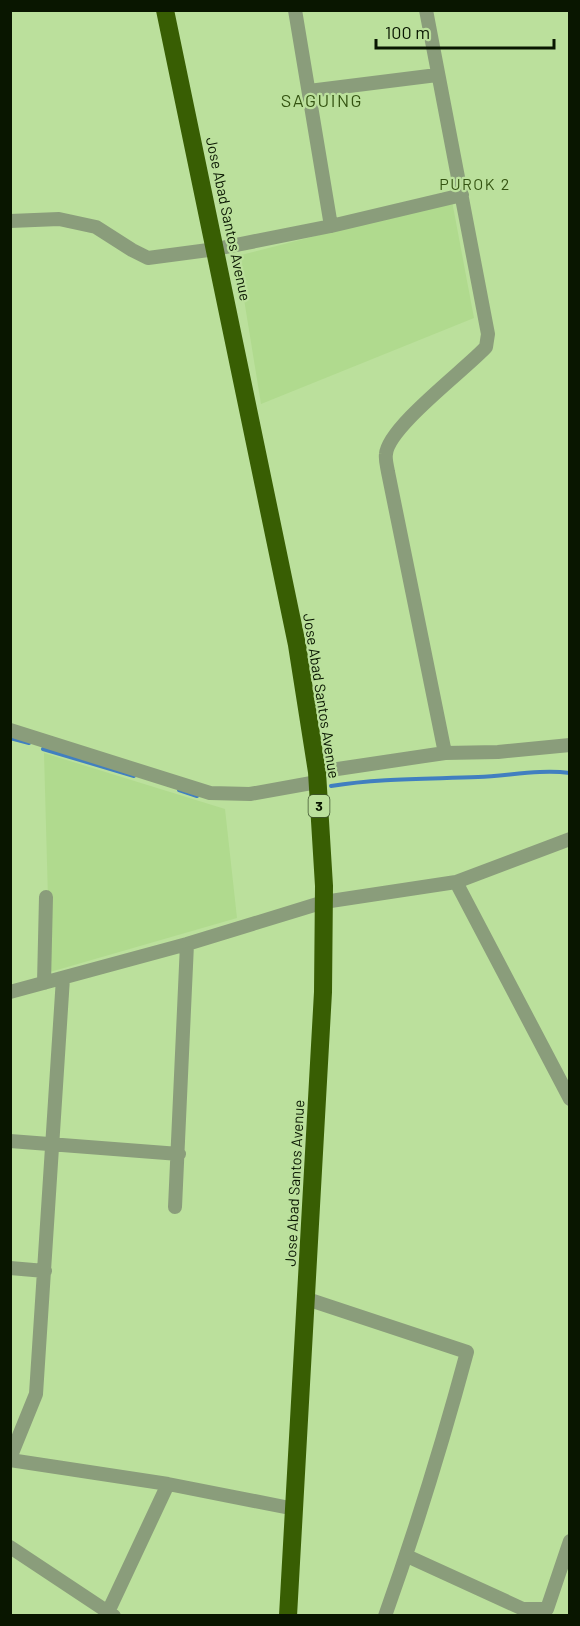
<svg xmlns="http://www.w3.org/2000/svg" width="580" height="1626" viewBox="0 0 580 1626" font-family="Barlow,sans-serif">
<rect width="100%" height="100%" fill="#bbe09c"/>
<path fill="#b0da8e" d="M452,201L474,318L261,404L237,256Z
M44,753L225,809L237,918L50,972Z"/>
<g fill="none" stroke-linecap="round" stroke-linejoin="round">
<path stroke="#417fc0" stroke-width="4" d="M10,738L29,743
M43,749L134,776
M331,786C379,778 429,779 478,777C508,776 539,769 570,773
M179,790L197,796"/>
<path stroke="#8a9d7b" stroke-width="14" d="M295,10L331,226
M309,91L437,75
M10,221L59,219L96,227L132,250L148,258L216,249L331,226L462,195
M10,730L210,793L250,794L317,782
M445,753L498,752L570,745
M317,772L445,753L388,472C387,466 385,459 386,454C388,427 466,369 486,347L488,334L426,10
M456,882L570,1099
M44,983L46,897
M10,992L187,944L324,902L456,882L570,839
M10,1141L179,1154
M175,1207L187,944
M10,1268L45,1271
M307,1299L467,1352C443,1441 416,1529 385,1616
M10,1458L36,1394L63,978
M10,1460L168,1484L295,1509
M10,1547L114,1616
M407,1556L523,1609H547L570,1541
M108,1612L168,1484"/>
<path stroke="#385e03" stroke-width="18" d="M165,10L297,645L317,772L324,886L323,992L288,1616"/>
</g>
<g text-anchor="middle" stroke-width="4.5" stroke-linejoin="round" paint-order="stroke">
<rect fill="#bbe09c" stroke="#3e532f" stroke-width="1.5" x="308.5" y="795" width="21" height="22" rx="4.5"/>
<g font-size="14" font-weight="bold" fill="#091600">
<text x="319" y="811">3</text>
</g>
<g font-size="15" fill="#091600" stroke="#bbe09c">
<text transform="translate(228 219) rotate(78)" y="5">Jose Abad Santos Avenue</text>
<text transform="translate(321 696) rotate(81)" y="5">Jose Abad Santos Avenue</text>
<text transform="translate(295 1183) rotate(-87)" y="5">Jose Abad Santos Avenue</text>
</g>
<g font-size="16" letter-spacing="1.5" fill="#345311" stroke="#bbe09c">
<text x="475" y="190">PUROK 2</text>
</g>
<g font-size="18" letter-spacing="1.5" fill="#345311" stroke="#bbe09c">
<text x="322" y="107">SAGUING</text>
</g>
</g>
<rect width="580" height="1626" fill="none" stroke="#091600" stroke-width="24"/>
<path d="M376 39v9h178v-9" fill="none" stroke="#091600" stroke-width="3"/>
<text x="385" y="39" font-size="18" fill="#091600" stroke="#bbe09c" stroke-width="4.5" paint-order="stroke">100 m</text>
</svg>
